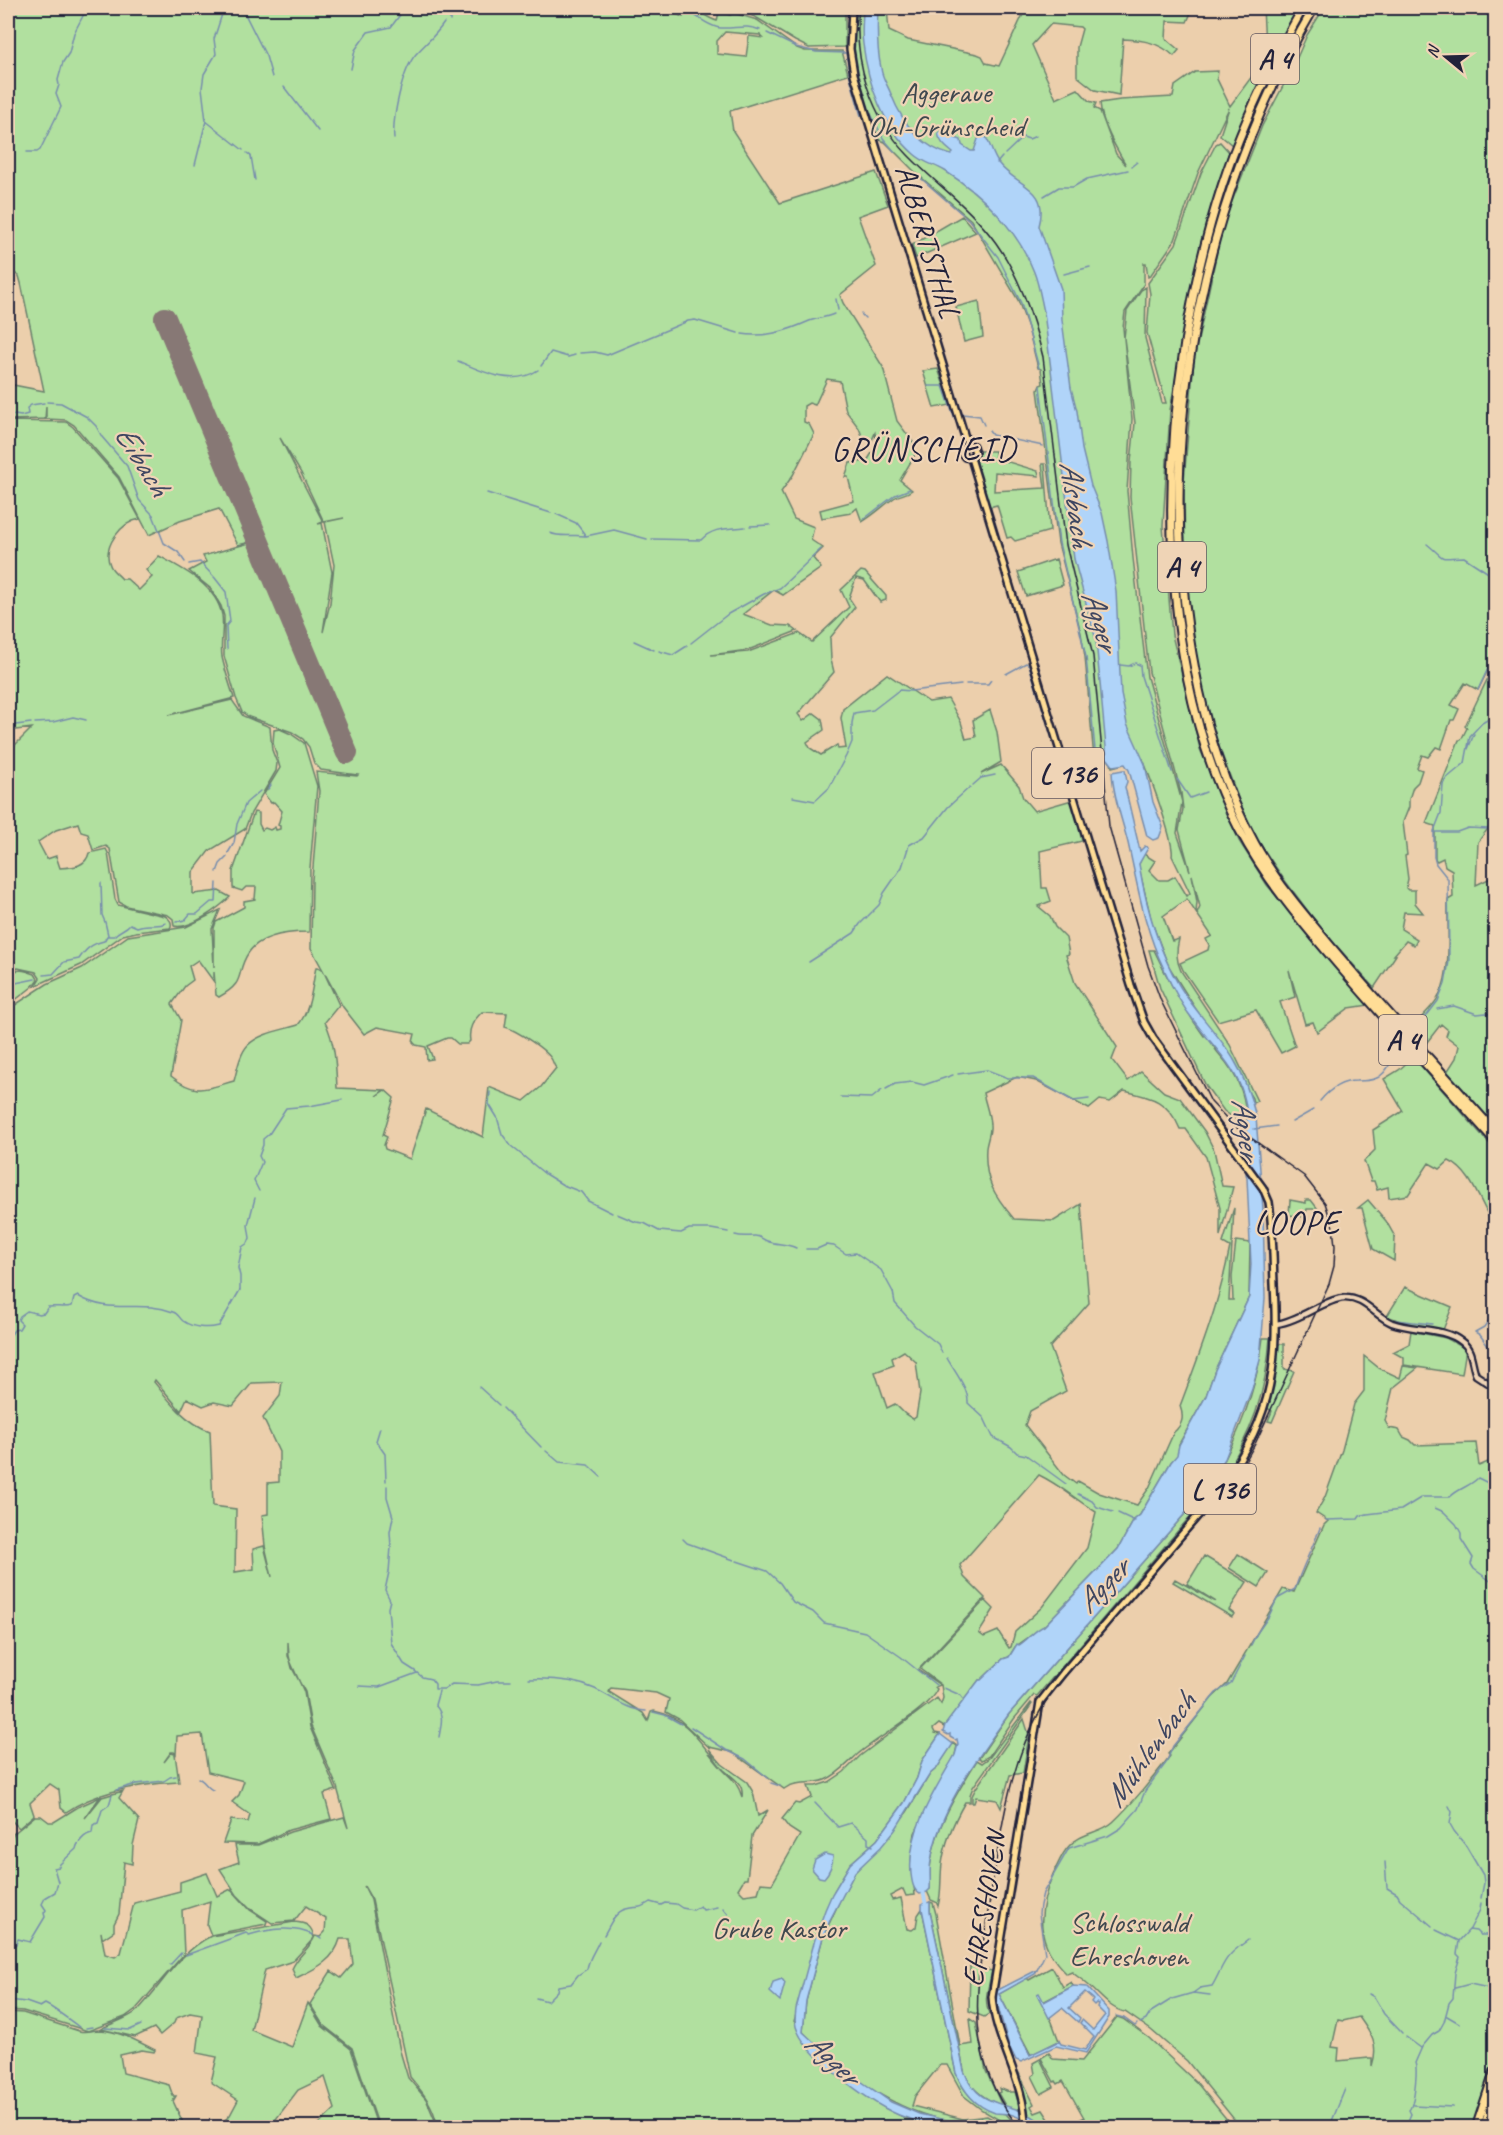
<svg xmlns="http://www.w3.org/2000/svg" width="1503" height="2135" viewBox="0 0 1503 2135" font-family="Caveat,sans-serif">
<rect width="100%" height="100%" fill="#eccfac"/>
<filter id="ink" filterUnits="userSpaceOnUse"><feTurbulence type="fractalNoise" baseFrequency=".0167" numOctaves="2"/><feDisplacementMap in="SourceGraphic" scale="12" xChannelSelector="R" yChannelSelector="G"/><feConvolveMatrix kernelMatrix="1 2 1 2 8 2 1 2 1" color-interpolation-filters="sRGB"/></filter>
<g filter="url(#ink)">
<path fill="#b1e09f" stroke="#6a816d" stroke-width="1.5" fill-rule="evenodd" d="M8,8H662L683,17L686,8C696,7 706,18 717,21L719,12L730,15L734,13L757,20L797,48L805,51H842L848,74L730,111L733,131L780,203L876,172L888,205L858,216L876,266L840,295L843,303L883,367L897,421L913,442L916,453L900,480L912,490C906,495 900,494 894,498C883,506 874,515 862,522L857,508L851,513L822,518L820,510L854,501L848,477H845L850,463L867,461L877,445L875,433L872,440L864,441L859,428L846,411L840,381L827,379L815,405L809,403L804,406V422L809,424L814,434L793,475L781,492L794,519L814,527L811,540L823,548L813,558L821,568L783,595L774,590L743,614L772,625L790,626L797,631L748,650L711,655L748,652L799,633L812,642L849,607L841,590L861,571L865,572L886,596V600L880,602L864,580L856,578L849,598L855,607L830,638L831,660L834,672L798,714L803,721L814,713L822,719L824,730L807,742L810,748L821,755L837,745L838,749L846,748L841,718L843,709L887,674L929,702L948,699L961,722L966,739L976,737L973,720L990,710L997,732L1001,762L981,774L1001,765L1019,786L1023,798L1034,811L1072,800L1082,841L1040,851L1042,888H1047L1051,901L1038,906L1050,916L1055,927L1066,938L1069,954L1066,955L1075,983L1117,1047L1112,1060L1128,1081L1141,1071L1164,1092L1180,1098L1205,1132L1214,1150L1222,1186L1233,1187L1220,1236V1208L1206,1157L1186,1129H1180C1168,1100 1151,1097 1124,1091L1110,1102L1100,1100L1089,1109L1036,1081L1017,1077L983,1093C985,1103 990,1115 990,1125C991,1132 987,1140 986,1148C984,1180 994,1195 1014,1219L1054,1221L1081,1204L1089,1303L1050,1347L1066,1391L1030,1411L1025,1425L1064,1475L1076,1484L1078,1481L1099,1493L1137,1505L1149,1488L1174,1432C1183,1424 1184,1417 1180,1406C1200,1353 1219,1304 1230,1247L1223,1243L1234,1208L1229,1300H1233L1232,1277L1236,1241L1250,1243L1249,1297L1215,1370L1206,1396L1179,1444L1178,1455L1171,1462L1140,1515L1134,1520L1118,1549L1044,1626L1015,1647L1009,1657L1003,1659L981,1680H979L944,1727L939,1724L933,1729L935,1733L940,1734L922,1761L917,1778L904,1803L877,1840L850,1864L834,1891L794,2021L825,2063L853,2086L885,2108L905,2118L949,2127L438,2128L437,2126V2128L379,2127L352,2048L323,2025L310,2004L331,1971L341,1978L353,1964L350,1939H340C334,1961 315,1969 296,1978L292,1969C297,1956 310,1949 315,1936L320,1937L325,1932L326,1919L306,1906L294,1921L272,1923L251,1909L237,1895L220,1869L239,1862L235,1845H258L290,1832L344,1817L348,1828L337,1787L311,1726L305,1692L292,1668L289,1656L288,1642V1656L304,1692L310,1727L336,1790L324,1794L331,1819L289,1830L258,1844L223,1843L231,1820L248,1822L250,1815L232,1802L239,1795L244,1781L208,1772L202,1734L177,1736L176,1754L174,1752H171L164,1762L171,1753L175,1754L179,1782C141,1784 98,1790 66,1812L61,1808L59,1790L50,1784L30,1803L34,1815L19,1828L8,1817V974C18,968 24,970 35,974L38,979L32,987L9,1005L12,1007L47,984L82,968L128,936L186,927L220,910L212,929L214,967V928L216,922L244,907V901L255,899L256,887H246L242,891L233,888V871L254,812L259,813V824L262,830L265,828L270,830L275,827L276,830L280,829V826L278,825L282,811L274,802L271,803L264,794L280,768L273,743L274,730L280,729L291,734L304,743L317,786L310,868L309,932C290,932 261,935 249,952C234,974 248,981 219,997L216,995L214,972V982L198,960L189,966L193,980L185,986L172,1004L181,1020L171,1076C196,1096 205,1089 234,1081C237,1070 240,1053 248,1045C260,1033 283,1030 298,1025C311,1010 312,986 316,967H318L323,970L339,1005L325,1022C335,1042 336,1066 337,1088L384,1090L376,1096L385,1090L394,1098L383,1135L387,1137L384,1145L385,1149L410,1159L426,1109L483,1137L489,1087L524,1101L541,1087L556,1068C554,1066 553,1062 552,1060C547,1050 516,1030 505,1027L507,1013L482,1012C473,1021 468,1028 470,1041L467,1044H458L451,1038H447L428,1046L433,1059L427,1060L426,1047L416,1045L413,1042L415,1034L377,1027L364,1034L343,1007L311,948L312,880L319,791L316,772L357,776L358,775L321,770L314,763L309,747L303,739L292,732L249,717L242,712L236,698L224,656V616L221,606L210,588L189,571L206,562L203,556L267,538L238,545L219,509L180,521L149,535L119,477L74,425L66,420L46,419V406L45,419L8,420V384L44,391L21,283L19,276L8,269ZM725,32L760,35L763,38L749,36L746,57L717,54V41ZM280,438L301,473L324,522L344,518L325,522L334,565L330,603L323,632L332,572L322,523L318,524L323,522ZM904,1351L916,1362L920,1393L916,1417L913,1419L905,1414L895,1404L887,1408L875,1372L894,1365L892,1358ZM155,1380L181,1411L187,1398L203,1406L214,1402L233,1406L252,1383L282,1382L280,1396L263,1418L279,1452V1482L268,1483V1514L262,1515L265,1546L272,1577L264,1546L253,1549L254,1569L235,1572L236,1509L213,1506L210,1431C186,1423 169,1401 154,1382ZM1039,1475C1060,1485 1076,1500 1096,1512L1087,1548L1042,1607L1015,1632L1011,1647L1009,1648L998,1631L984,1637L979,1633L994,1609L985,1600L920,1669L941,1685L943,1698L941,1704L937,1698L860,1756L844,1772L829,1782L816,1786H808L812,1797L799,1804L795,1803L782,1819L789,1828L800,1835L772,1884L761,1883L758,1893L744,1895L738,1889L744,1879H747L752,1836L768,1810L758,1816L753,1792L747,1782L722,1764L709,1749C713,1756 718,1764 724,1770C733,1778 744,1783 742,1797C736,1778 729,1778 718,1764C698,1740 687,1718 654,1711L651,1712L648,1721L643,1713L609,1692L611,1688L656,1693L669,1699L666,1712L679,1719L709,1747L732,1752L784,1789C796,1780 812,1785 825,1780C838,1775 848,1763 858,1754C877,1738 929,1709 937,1689L935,1687L940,1685L918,1670L985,1598L964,1577L960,1565ZM364,1886L372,1900L410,2077C423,2093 434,2106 437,2125L426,2099L408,2078L400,2051L371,1900Z
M751,8H845V47L809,48L795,41L757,18L746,13Z
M854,8H887L889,31L908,40L977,54L982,56L986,63L999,66L1026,8H1193L1187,22L1167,21L1166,39L1179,50L1174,56C1159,42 1143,40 1123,39L1119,95L1095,90L1077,76V47L1082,29L1080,27L1051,24L1032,45L1056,99L1078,89L1089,101L1096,103L1094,108L1100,111L1116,154L1126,165C1116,148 1102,125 1100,103L1120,100L1173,97L1175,86L1195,72L1218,71L1217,79L1230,106L1253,75L1265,45L1263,8H1298L1265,68L1232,145L1220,135L1229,108L1198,173L1175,240L1150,276L1148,277L1146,263H1144V284L1125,312L1123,328L1132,419L1127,491L1133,558L1147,677L1182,802L1177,833L1190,871L1179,830L1183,809L1181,793L1149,672L1130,497L1131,462L1135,423L1124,338L1127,311L1141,290L1146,287L1145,338L1162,403H1166L1147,333L1150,294L1148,283L1176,244L1201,173L1216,144L1220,142L1229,152L1216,190L1195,271L1170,410L1163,526L1172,635L1200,749L1239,841L1267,885L1369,1005L1349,1008L1317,1032L1313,1022L1305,1024L1289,970L1295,997L1280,1002L1295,1046L1281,1053L1256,1010L1218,1021L1183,970L1180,963L1208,950L1209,945L1206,939L1212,936L1197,914L1200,907L1192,875L1197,902L1196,913L1187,899L1163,916L1172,941L1179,939C1176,951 1176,960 1181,971L1230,1045L1257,1101L1253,1103L1252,1098L1168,965L1152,923L1139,868V864L1144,854L1155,861L1149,870L1159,880H1168L1175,876L1187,896L1190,893L1172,856C1175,841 1150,778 1143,759L1112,767L1111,763L1106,758L1094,759L1085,657L1081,633L1058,543L1038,390L1040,385L1043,384L1041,369L1038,368L1028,328L1018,300L971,220L916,173L885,142L877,139L856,72L852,48Z
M1324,8H1495L1496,818L1478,842L1476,885L1495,876V941H1491C1496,958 1496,973 1493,992L1496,993L1495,1127L1447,1072L1456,1058L1459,1046L1446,1036L1448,1030L1441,1024L1424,1046L1412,1031C1419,1016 1433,1009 1440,994C1452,968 1447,928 1448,900L1453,897L1452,870L1445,866L1443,858L1437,861L1435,859V826L1426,823L1459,740H1461L1467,728L1465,726L1494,665L1491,664L1478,690L1465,683L1451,705L1459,709L1454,720H1451L1441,749L1436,747L1428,757L1422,755L1417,768L1422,770L1418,782L1413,787L1409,799V807L1403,822L1407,855L1405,856L1408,879L1406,888L1408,890H1415V903L1423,913L1404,912L1401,929L1417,939L1414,945L1406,941L1394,955H1396L1374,988L1320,927L1283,878L1258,841L1240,803L1212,728L1199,672L1191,627L1185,565L1184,481L1194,359L1223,224L1262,126L1292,69L1307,35Z
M962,216L976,232L916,258L912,245Z
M979,301L983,337L964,342L956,307Z
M938,369L951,405L934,408L923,371Z
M8,421L66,422L73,427L118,478L140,519C121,522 102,547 110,565C112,571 118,574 122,579H127L139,590L152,577L146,570L159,556C183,569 216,585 222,615C224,629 220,643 222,657C225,671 230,685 234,698L169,715L232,700L243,716L270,727L272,750L277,763L276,771L251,813L245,829L209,851L193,872V894L219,891L230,897C219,908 189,930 174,926L173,919L168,915L126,906L119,902L110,849L106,846L93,850L88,834L81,832L78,823L56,830L38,842L47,859L56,856L60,868C72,867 86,867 89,853L106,849L108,853L115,899L118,905L165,916C170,918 173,924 170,928L136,932L123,935L81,965L35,986L40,978L36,972L18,968L8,972V752L32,728L8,731Z
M979,451H995V458L1038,471L1039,476L995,472L994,491L1045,488L1042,464H1045L1050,531L1015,541L1011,537L1007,538L997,505L989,507L976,465Z
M1056,559L1063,585L1026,596L1018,572Z
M1149,950H1154C1168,980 1184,1009 1204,1036L1206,1035C1212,1041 1214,1049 1219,1054C1240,1077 1248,1101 1246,1132L1241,1123L1224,1111L1206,1086L1160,988Z
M1413,1057L1495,1150L1496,1213L1493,1216L1492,1222C1480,1202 1471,1171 1449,1161L1440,1169L1429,1163L1408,1195L1389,1198L1388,1187L1377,1190L1374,1181H1371L1364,1161L1375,1150L1373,1130L1403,1111L1384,1079L1399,1070Z
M1290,1200L1306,1203V1200H1311L1318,1209H1307L1305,1217L1289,1215Z
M1368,1200L1386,1221L1395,1237L1394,1261L1373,1249L1362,1208H1358Z
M1405,1287L1452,1307L1443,1330L1408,1324L1387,1316Z
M1411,1331L1446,1338L1466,1349L1462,1374L1404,1365V1358L1393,1352L1409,1344Z
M1263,1338H1270C1266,1394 1252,1433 1222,1479L1037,1696L1034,1695L1014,1719L989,1756L982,1760L979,1758L1009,1714L1190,1508C1202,1492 1216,1477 1225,1459C1244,1422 1258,1379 1263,1338Z
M1278,1344H1284V1369L1294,1371L1272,1422L1268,1421L1272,1411L1267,1408L1274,1381Z
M1364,1356L1379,1368L1400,1378L1403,1366L1418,1368L1393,1388L1385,1421L1389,1428L1399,1430L1403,1437L1410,1440L1415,1445L1476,1443L1479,1466L1495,1459L1496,1907L1492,1908L1496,1927V2056L1472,2127H1243L1237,2123L1187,2061L1151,2030L1125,2012C1109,2009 1099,1993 1087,1984C1082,1979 1077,1977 1072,1972L1067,1974C1035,1944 1037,1912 1053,1874C1058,1864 1062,1853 1069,1846C1080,1833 1101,1833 1113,1822C1134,1802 1152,1779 1170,1756L1168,1754L1212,1698L1227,1684L1283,1589L1294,1592L1324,1525L1328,1521L1316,1513L1325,1497L1342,1450L1354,1404L1364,1391ZM1359,2017C1372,2035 1379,2045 1372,2066V2058H1369L1338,2061L1339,2048L1332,2047L1338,2020L1343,2021Z
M1238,1554L1268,1573L1259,1587L1229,1568Z
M1204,1556L1247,1582L1229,1610L1234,1614L1232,1617L1173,1582L1175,1579L1216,1602L1187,1584Z
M1031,1703L1032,1704L973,1787L970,1795V1802H965C954,1821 945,1841 942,1864C940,1878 942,1892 938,1906L936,1902L931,1900L927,1891L930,1889C931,1879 929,1870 931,1861C937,1823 958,1792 977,1760L982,1763L989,1758Z
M1024,1719L1029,1735L1023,1773L1010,1775L1001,1808L997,1800L976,1797L974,1803H972V1796L976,1788Z
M953,1743L957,1746L955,1755L915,1833L911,1860L915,1895L906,1896L903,1889L890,1896L892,1900L901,1898L907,1929L912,1930L916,1927L918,1915L922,1909L956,2073C965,2096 981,2111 1006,2114L1018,2127H1011L982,2110L964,2096L947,2065H940L915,2096L912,2106L963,2119L987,2116L1006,2127C935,2127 882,2104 830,2057C821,2049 811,2041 803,2032L806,2001L823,1937L841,1898L855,1872L907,1812L930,1774L937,1768Z
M123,1791L119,1798L139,1820L133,1845L132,1864L124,1862L119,1914L114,1924V1931L102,1939L101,1932L105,1954L115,1957L121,1953L134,1903L180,1891V1882L207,1873L217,1896L231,1889L250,1910L267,1921L266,1924L211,1935L207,1925L210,1901L182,1910L184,1954L136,2009L125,2017L88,2031L23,2011L8,2010V1849L13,1834L35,1816H41L49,1822H54L78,1807L100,1797L85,1818L102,1797Z
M930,1902L933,1903L936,1914L960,2046L973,2044L970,2019L976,2023L986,2071L1002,2106C985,2099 973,2091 965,2075L930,1911Z
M294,1922C306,1923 312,1925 314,1938L293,1961L265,1970L251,2030L292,2047L308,2003L322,2026L351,2049L377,2125L367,2127H316L335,2109L325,2077L298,2090L270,2127H229L224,2121L230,2115L238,2100L211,2082L217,2057L197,2053L202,2015L190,2013L176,2018L174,2023L160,2035L154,2028L135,2037L101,2029C111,2023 127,2020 138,2010C162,1985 179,1952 211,1936Z
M970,1966L992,1971C989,1987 983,1998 989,2014L984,2017L969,2011Z
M1052,1967L1063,1987L1071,1982L1073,1986L1043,2002L1039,1994H1037L1052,2022L1059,2041L1031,2055L999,1994L1027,1978L1029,1980Z
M8,2012L23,2013L79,2031C87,2033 92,2030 99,2030C120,2031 137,2041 155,2050L154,2052L142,2050L120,2055L123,2073L169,2085L173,2096H176L173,2101L185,2127H8Z
M1117,2017L1123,2019L1149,2038L1197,2083L1233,2127H1064L1083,2118L1086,2121L1063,2081L1058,2084L1056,2081L1054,2082L1041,2058L1049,2053L1053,2059L1082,2061Z
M1040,2059L1054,2087L1041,2094L1032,2076L1035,2074L1033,2063Z
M1018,2071L1034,2104L1031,2106L1035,2113L1043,2110L1054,2127H1048L1028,2114L1025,2098L1016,2072Z
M999,2088L1009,2092H1015L1021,2111L1006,2107L998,2093L1000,2092Z"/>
<path fill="#b0d4f9" stroke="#778dad" stroke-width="1.5" d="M863,8H878C877,27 877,50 881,68C882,78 888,86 891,94C902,122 921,147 951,155L953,153C946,147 939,142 938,133L941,131C949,133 953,138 961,140L962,145L971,151H974L981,130C991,141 991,154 999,164C1017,187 1050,186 1039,226L1061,289L1062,320L1071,388L1077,411L1082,449L1091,486L1102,513L1108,541L1116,591L1121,694L1127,724L1145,764L1153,802L1163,827L1159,838L1153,840L1147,836L1129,770L1125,764L1113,766L1107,758L1096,640L1074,559L1044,312C1041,299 1039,285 1034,272C1018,230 983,195 945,171C934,164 925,164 914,154C883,127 868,84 863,44C861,32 863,20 863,8Z
M1123,770H1125L1127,782L1125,787L1140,851L1145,846L1148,848L1139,864C1146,905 1157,948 1179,985C1195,1012 1217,1032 1233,1058C1244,1076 1251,1097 1256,1117L1263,1209L1265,1298L1260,1360L1252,1389L1225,1459L1190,1508L1009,1714C979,1756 939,1808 931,1861C929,1870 931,1880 930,1889L927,1892L920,1894C913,1890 912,1882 911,1874C907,1831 935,1790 955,1755L958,1744L957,1739L955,1740L950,1737V1734L948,1735L943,1732L945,1725L979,1680H981L1003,1659L1009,1657L1017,1644L1019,1645C1028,1640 1034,1630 1044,1626L1118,1549L1134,1520L1140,1515L1171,1462L1177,1455L1179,1445L1206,1396L1215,1370L1249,1297L1251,1264L1247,1178L1246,1174C1246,1154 1249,1119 1245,1101C1238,1068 1213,1047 1194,1021C1182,1006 1172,987 1164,969C1144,928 1138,887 1128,843C1122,819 1113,796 1112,772Z
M940,1734L953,1744L937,1768L930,1774L895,1830L881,1847L855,1872L831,1918L823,1937L806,2001L803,2032L842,2068L891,2102L919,2114L976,2127C952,2128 927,2126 904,2117C875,2107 810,2059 798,2032C794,2024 795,2017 796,2009L815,1939L825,1910L832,1894L850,1864L877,1840L904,1803L917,1778L922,1761Z
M825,1854L833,1856C833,1864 829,1873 824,1878L819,1877L812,1869L815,1860Z
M930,1902V1911L964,2071C977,2103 995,2101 1024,2112C1033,2116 1040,2122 1048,2127C1028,2127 1030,2121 1013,2115C1008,2113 1001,2114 995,2113C975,2106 964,2092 956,2073L922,1909V1904Z
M1037,1970L1035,1974L999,1994L1030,2055L1059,2041L1061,2044L1085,2050L1094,2037L1080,2023L1082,2020L1093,2030L1105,2015L1097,2007L1098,2004L1096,2003L1094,2005L1091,2002L1093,1999L1085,1992L1069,2008L1080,2018L1078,2022L1062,2008L1049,2018L1037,1994L1039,1993L1044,2002L1073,1986L1087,1987L1109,2011V2017L1086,2053L1056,2046L1021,2062L1016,2060L1009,2046L995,1996L996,1991Z
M782,1979L785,1983L780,2001L770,1992L773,1982Z"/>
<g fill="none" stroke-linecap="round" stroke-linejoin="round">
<path stroke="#778dad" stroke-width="1.5" d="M242,8L266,56L272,77
M1125,8L1126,15
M690,12C697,17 712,28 721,28C735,29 746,24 760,30
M450,21L451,8
M767,33L796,47L816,52L846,53L850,77L861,116
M351,69L355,50L368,32L391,27L405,8
M284,87L318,131
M870,112L883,138L895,152
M206,121L243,150
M394,139C392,119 402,70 416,54C425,44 436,35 444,23
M27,152H37L40,150L61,107L56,94L59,85L58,80L63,62L69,53L74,33L85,12L92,8
M247,153L251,156L255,180
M1005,154L1023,137L1029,139L1036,136
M997,163L1002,157
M195,165L206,121L202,88L204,74L216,54L214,39L224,8
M1132,166L1137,162
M916,174L969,220L998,257L1021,303L1039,368
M1044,196L1059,187H1073L1087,179L1128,170
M1064,274L1090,267
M836,299L838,310
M861,314L865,318
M742,334C764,338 787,331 807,322C815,318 825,318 834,314
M580,353L595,352L607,355L688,321L695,320L738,333
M458,361C483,372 513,387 538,370
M541,366L551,352L568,357L575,355
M928,386H943L955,420
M1040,386L1059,543L1086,657L1097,770
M47,402L61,403L87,417L96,426L102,437L127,466L139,500L153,515L164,543L178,552L185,562
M8,414L21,416L28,414L27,408L31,405L44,403
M962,414L980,416L984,425
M989,431L992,435L1043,446
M487,493L551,513
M556,514L576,523L586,536L614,530L647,539
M864,519L895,495L910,489
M750,526L770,525
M550,533C561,538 573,534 585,536
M652,539L701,540C713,527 728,529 745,527
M1427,544C1448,561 1435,558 1464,557L1496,578
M189,564L200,562L215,578L226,592L230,621L226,626L227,649
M634,641L654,650
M691,643L728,614L764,594L780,588L821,549
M659,651L673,655L687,646
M1120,665L1129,666L1135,663L1140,665L1141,676L1172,772
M1006,674L1026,663L1029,665L1055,748L1054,758L1061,768
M966,684H988L991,680
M1478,690L1496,651
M35,723L53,722L73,717L86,720
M8,726L31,723
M1468,749L1474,734
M1177,779L1190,798L1206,792
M973,785L981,778L995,775
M268,789L271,785
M793,797L815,801L829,788L846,756L852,742V723L854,713L873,710L899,690L911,691L961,685
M1490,827L1496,822
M1435,832H1457L1468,828L1489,829
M228,853L234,843L237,824L246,803L260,791
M217,872L220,864L227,857
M101,883L102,915L105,922L108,935
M176,922L185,920L190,914H197L211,902H216L217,883
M809,962L854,933L860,924L879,905L884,893L902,867L909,845L924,837L948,807L970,787
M44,975L53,974L64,962L79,959C86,949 91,944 104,941L107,936H114C119,930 125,930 130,924L137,927C149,922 155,928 166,923
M8,1001L13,995V992L9,991L11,984L35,979
M1437,1009L1454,1006L1477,1014L1486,1013L1496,1016
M1409,1030L1428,1014L1438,1001L1445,984L1449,961L1448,879L1436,864L1434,857V831L1441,813L1443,784L1447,778L1465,763L1470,736L1482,723L1496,715
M958,1074L987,1070L1008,1078H1033L1073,1101L1089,1099
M886,1089L895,1084L912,1082L924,1085L953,1075
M490,1092L489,1104L497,1117L502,1134L511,1146L545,1174L563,1185L581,1192L588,1201L612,1213
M840,1097L872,1098L882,1090
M1320,1101C1329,1090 1341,1081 1356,1081C1365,1080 1370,1082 1379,1077C1392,1068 1392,1053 1401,1041
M1292,1122L1313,1110
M1254,1129L1277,1126
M259,1191L254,1181L262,1162L259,1156L263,1145V1139L269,1134L286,1108L309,1106L342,1100
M617,1214L636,1222L644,1223L659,1231L681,1233L689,1229H711L728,1232
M735,1235C742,1237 747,1236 755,1236C761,1236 763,1240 767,1241C777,1245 787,1243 796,1248
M806,1249H817L826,1245L834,1246L846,1254L856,1253L881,1270L893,1292L895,1303L915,1326L938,1344L942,1353
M1395,1320L1432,1324
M8,1337L10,1336L14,1330L19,1329L22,1324L18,1320L20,1316L27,1311L39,1314L44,1313L48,1307C57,1306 64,1308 72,1306L74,1298L78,1296C112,1316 139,1299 173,1312C178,1313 179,1318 183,1321C193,1328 207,1329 219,1326L240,1290V1276L238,1268L242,1247L248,1243L250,1238L248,1225L255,1198
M1488,1346L1480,1335L1475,1332L1484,1327L1489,1320
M947,1358C954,1371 969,1389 968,1403L984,1418L993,1437L1011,1447L1017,1453L1026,1455L1066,1484
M479,1387L499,1405
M503,1408L541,1447
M380,1428L376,1441L385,1454L386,1481
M546,1451L559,1462L588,1465L601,1477
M387,1486V1497L393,1517L390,1532L391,1547L389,1572L385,1590L390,1600L388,1608L391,1643L404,1664L415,1671L422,1677L431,1679L435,1684V1689H444L452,1684L478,1685L497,1681H511
M1078,1494L1092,1501L1097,1507L1113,1512
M1435,1508L1444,1512L1456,1524L1461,1533V1539L1473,1558L1471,1564L1474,1569L1496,1585
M1118,1513L1135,1521
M1326,1520L1358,1519L1360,1516L1367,1514L1401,1510L1422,1497H1450C1459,1488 1469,1487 1478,1478L1496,1487
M683,1539L687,1543L734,1560
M737,1561L767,1571L780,1583L793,1602L813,1612L824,1623L865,1632L901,1657L936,1685
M1251,1645L1257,1633L1269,1616L1277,1599L1295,1589C1301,1569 1312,1549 1320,1528
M529,1679C551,1678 575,1680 595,1689C612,1697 626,1710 646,1711
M1492,1679L1491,1674L1496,1667
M359,1686L379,1687L417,1673
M944,1688L960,1695L963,1699
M439,1691L435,1705C445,1716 441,1724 439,1737
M653,1712L665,1715L681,1724
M691,1727L726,1750L745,1759L768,1778
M198,1778C205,1781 207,1788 213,1790
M771,1783L780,1786
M116,1790L136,1784L164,1781L170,1777L176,1776
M815,1803L838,1827L851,1823L858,1829
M1449,1806L1452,1812L1450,1824L1454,1831L1466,1846L1483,1875L1484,1883L1481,1898
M859,1830L868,1838V1844L873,1846
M1385,1862L1387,1888L1397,1894L1400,1899L1432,1926
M723,1908L728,1914
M1470,1929L1480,1910L1481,1903
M1436,1930L1459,1941
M1492,1932L1496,1930
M604,1935C610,1925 614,1912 626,1909C638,1906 638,1910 650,1902L661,1905L665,1903L676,1904L682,1908L693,1910L700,1906L703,1910L717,1907
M318,1937L321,1939
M8,1951L16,1944L18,1939L30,1942L45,1917L44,1913L46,1910L42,1904L45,1898L55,1892L58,1882L54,1868L59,1867L60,1864L76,1849C77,1843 85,1834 92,1833L93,1825L98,1823L102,1810L109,1805L112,1795
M186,1955L246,1933L249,1935C270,1929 293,1925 313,1935
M170,1965L181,1953
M1037,1970L1045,1954L1039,1914L1040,1905L1043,1893L1069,1848L1108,1836L1121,1828L1138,1809L1145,1791L1166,1763L1173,1746L1216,1693L1231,1683L1245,1656
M1455,1988L1470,1984L1493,1989
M1193,1993L1210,1995
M1369,1994L1374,1997L1384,2014L1402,2033
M536,1998L547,2001L557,1991L558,1986L571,1984L578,1975L587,1969C589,1957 595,1951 599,1941
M8,2000L26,2002L40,2007L45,2004C53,2008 71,2021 79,2027
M1116,2016L1124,2018L1135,2026L1137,2024
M1447,2016L1459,2023
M1140,2023L1146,2020L1151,2012L1172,1999L1193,1993L1200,1988L1212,1986C1218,1977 1223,1961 1230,1955C1235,1949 1243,1944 1248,1940
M86,2028L92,2027
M105,2028L130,2030L141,2025
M1406,2037L1421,2048
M1021,2079L1029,2116
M1413,2105L1453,2107
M1332,2128V2121L1345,2089
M1408,2128L1407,2123L1411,2114L1409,2110C1414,2105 1418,2070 1415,2063L1422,2047L1432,2035L1439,2031L1444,2022L1449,2003L1453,1998L1455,1973L1460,1957L1457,1954L1459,1941L1469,1930L1476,1931L1480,1935H1487"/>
<path stroke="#b0d4f9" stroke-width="4" d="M923,1890L926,1906"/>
<path stroke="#877874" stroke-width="22" d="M165,318L347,753"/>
<defs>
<path id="secondary" d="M1276,1324C1300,1321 1325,1299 1344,1298C1364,1297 1375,1316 1392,1323C1414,1331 1443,1327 1462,1342C1473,1350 1471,1363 1476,1375L1496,1388"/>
<path id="primary" d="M852,8L850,49L854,74L967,444
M967,444L963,448L962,453L965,457L971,458
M967,444L973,446L975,453L971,458
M971,458L1131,985L1144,1022L1153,1038L1263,1188L1269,1202C1273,1229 1273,1257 1274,1284C1279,1377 1270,1423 1213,1498L1063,1673L1040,1702L992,1997C995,2042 1026,2082 1025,2128"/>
<path id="highway" d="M1303,8C1271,64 1242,124 1222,186C1160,377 1144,646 1239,829C1266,880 1303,924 1340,967C1391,1026 1444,1084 1496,1142
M1314,8C1204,195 1157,420 1189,635C1200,708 1219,779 1255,844C1276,882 1305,916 1333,949C1386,1012 1442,1072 1496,1133
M1476,2128L1496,2067
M1484,2128L1496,2090"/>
</defs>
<use href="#secondary" stroke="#22223b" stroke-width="9"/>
<use href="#primary" stroke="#22223b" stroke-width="10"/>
<use href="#highway" stroke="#22223b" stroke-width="11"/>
<use href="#secondary" stroke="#efd4b6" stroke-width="4.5"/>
<use href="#primary" stroke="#ffdd96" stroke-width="5"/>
<use href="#highway" stroke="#ffdd96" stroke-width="7"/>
<path stroke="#22223b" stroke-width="1.5" d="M859,8C853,61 871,117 908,155C937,185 972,209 996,243C1020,277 1033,316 1043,357L1066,545L1093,656L1109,826L1148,966L1161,1001L1211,1102L1233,1125L1304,1176L1325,1203L1333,1227L1335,1246L1334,1266L1329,1284L1255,1444L1237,1476L1055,1688C1009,1750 1001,1831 989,1905C982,1950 973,1996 980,2042C986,2074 998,2103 1020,2128"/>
</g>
</g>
<g text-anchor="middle" stroke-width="4.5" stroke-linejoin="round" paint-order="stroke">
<g fill="#efd4b6" stroke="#605760" stroke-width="1.5">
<rect x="1251" y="34" width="48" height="50" rx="4.5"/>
<rect x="1158" y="542" width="48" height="50" rx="4.5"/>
<rect x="1032" y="748" width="72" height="50" rx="4.5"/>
<rect x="1379" y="1015" width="48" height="50" rx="4.5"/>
<rect x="1184" y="1464" width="72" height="50" rx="4.5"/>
</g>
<g font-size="28" font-weight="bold" fill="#22223b">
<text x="1275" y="69">A 4</text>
<text x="1182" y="577">A 4</text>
<text x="1068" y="783">L 136</text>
<text x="1403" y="1050">A 4</text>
<text x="1220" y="1499">L 136</text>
</g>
<g font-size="30" fill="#3f484f" stroke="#efd4b6">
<text x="946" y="102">Aggeraue<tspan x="946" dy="34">Ohl-Grünscheid</tspan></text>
<text x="1129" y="1932">Schlosswald<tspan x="1129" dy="34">Ehreshoven</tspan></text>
<text x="779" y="1938">Grube Kastor</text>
</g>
<g font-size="30" fill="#22223b" stroke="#efd4b6">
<text transform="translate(928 241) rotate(73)" y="10">ALBERTSTHAL</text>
<text transform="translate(984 1909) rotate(-81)" y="10">EHRESHOVEN</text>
</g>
<g font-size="32" font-style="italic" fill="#3e4661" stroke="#efd4b6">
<text transform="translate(143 460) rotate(58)" y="11">Eibach</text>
<text transform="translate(1077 504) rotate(82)" y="11">Alsbach</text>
<text transform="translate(1101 620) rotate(73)" y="11">Agger</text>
<text transform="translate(1247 1128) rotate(82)" y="11">Agger</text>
<text transform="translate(1102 1585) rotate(-46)" y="11">Agger</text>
<text transform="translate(1149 1749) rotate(-54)" y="11">Mühlenbach</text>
<text transform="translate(833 2058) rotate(43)" y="11">Agger</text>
</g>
<g font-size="33" letter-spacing="1.5" fill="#22223b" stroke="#efd4b6">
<text x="924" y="460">GRÜNSCHEID</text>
<text x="1297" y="1234">LOOPE</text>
</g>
</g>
<rect width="1503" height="2135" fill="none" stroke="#efd4b6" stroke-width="30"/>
<rect x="15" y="15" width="1473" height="2105" fill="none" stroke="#22223b" stroke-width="2" filter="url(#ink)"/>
<g transform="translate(1446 57) rotate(289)" stroke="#efd4b6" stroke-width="4.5" paint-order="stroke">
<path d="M0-4.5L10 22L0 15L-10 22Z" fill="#22223b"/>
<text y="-9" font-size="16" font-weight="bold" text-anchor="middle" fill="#22223b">N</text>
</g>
</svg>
